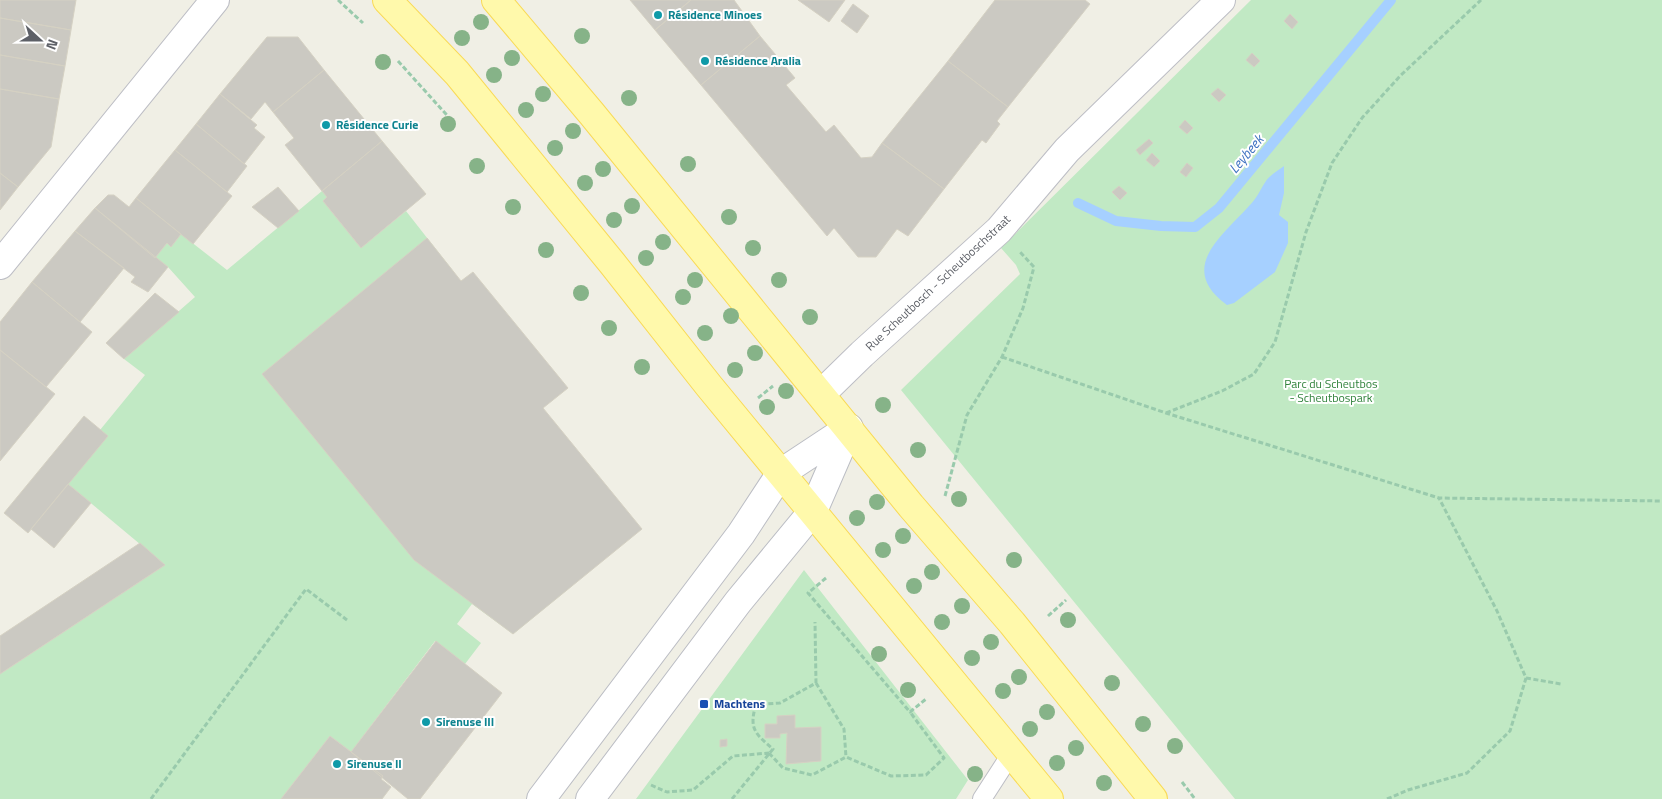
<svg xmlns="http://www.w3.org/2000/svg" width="1662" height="799" viewBox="0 0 1662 799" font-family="'Titillium Web',sans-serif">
<rect width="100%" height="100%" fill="#f0efe5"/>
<path fill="#c1e9c4" d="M1251,0H1662V799H1235L901,390L1020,274L1016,265L1001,248Z
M322,191L327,197L323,201L361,248L406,211L453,271L573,585L513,634L472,604L457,624L481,643L465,664L435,641L351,752L330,736L281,799H0V674L165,565L68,484L100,430L145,375L124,359L195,297L168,267L155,258L167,243L171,247L181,234L227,270Z
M804,570L968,780L956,799H636Z"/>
<path fill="#a6d0ff" d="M1284,166V193L1279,215L1288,222V243L1275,272L1234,303L1227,305C1177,268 1221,237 1249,206C1257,198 1260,190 1266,181C1270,175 1279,170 1284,166Z"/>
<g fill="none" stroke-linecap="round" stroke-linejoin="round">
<path stroke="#a6d0ff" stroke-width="10" d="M1078,203L1116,221L1161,226L1195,227L1219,208L1391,0"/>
</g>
<path fill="#cbc9c2" stroke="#d5d1c3" d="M0,0H76L71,30L0,18Z
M630,0H691L655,30Z
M691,0H734L760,36L701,85L655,30Z
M798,0H845L829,22Z
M995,0H1085L1090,4L1008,107L948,61Z
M853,4L869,16L857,33L841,21Z
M1290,14L1298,22L1292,29L1284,21Z
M0,18L71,30L65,66L0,55Z
M760,36L795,78L786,85L826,132L834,125L861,158L872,157L882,143L944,189L908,236L897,229L876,257H858L834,228L827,236L701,85Z
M267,37H298L324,70L273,112L265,102L251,119L220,94Z
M1252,53L1260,61L1254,67L1246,60Z
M0,55L65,66L59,99L0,89Z
M948,61L1008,107L997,121L1000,124L986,143L982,140L944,189L882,143Z
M324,70L382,141L322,191L285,145L294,138L273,112Z
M1218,88L1226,95L1219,102L1211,94Z
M0,89L59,99L51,147L18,187L0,173Z
M220,94L257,125L254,128L265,137L244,164L196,124Z
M1185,120L1193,128L1187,134L1179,127Z
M196,124L247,166L227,192L175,150Z
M1149,139L1153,143L1140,155L1136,150Z
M382,141L426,194L361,248L323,201L327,197L322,191Z
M175,150L232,196L193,244L136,198Z
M1152,153L1160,161L1154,167L1146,160Z
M1187,163L1193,168L1186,177L1180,172Z
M0,173L18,187L0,210Z
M1119,186L1127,193L1120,200L1112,192Z
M278,187L299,211L278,228L252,207Z
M108,195H114L129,207L136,198L181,234L171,247L167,243L155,258L95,208Z
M95,208L168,267L148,292L131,282L135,277L75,231Z
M75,231L124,268L80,322L32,282Z
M427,238L461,281L473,272L568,388L543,408L642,529L513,634L414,560L262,374Z
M32,282L92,332L46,387L0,350V322Z
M155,293L179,312L124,359L106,343Z
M0,350L55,394L0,461Z
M84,416L108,436L28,533L4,513Z
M68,484L91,503L54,548L31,529Z
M140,543L165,565L0,674V636Z
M436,641L502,693L420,799H408L351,752Z
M795,715V728L821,727V761L786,764L787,733L780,734V738H765V724H777V716Z
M330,736L383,776L381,779L391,787L382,799H281Z
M727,739V746L720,747V740Z"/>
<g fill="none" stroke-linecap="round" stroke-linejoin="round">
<defs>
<path id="lane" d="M982,799L1011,754"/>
<path id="street" d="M0,265L215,0
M821,394L862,354L999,230L1067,150L1221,0"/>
<path id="secondary" d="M541,799L741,534L781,473L849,428
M590,799L738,602L813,511L849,428"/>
<path id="primary" d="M387,0L457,73L612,263L709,386L1049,799
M496,0L592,114L911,506L1012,623L1153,799"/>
</defs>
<use href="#lane" stroke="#bdbec5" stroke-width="20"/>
<use href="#street" stroke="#bdbec5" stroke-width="30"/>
<use href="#secondary" stroke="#bbbdc4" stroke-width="30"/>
<use href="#primary" stroke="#f9da56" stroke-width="30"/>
<path stroke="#99caac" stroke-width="3" stroke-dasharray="5 2.5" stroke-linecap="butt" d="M338,0L363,23
M398,61L454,123
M1002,357L1166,413L1439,498L1662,501
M758,398L773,386
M1166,413L1222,391L1254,374L1275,342L1306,232L1332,163L1362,118L1400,76L1481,0
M945,496L967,415L1002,357L1023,308L1034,267L1020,252
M826,578L808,593L910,712L926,699
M1048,616L1066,600
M1526,678L1561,684
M816,683L844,729L846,757
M769,753L783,768L812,775L846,757L891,776L926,775L944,758L910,712
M1182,782L1195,799
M651,785L667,792L693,790L733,756L769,753
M151,799L306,589L347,620
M732,799L773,749C757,735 749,730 755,708L766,704L780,703L816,683L815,622
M1387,799L1408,790L1467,773L1510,731L1526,678L1497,611L1439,498"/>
<use href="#lane" stroke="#fff" stroke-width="18"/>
<use href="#street" stroke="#fff" stroke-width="28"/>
<use href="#secondary" stroke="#fff" stroke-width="28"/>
<use href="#primary" stroke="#fff9ab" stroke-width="28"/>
</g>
<g fill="#86b388">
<circle cx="481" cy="22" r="8"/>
<circle cx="582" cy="36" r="8"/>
<circle cx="462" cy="38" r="8"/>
<circle cx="512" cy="58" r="8"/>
<circle cx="383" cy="62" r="8"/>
<circle cx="494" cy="75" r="8"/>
<circle cx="543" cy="94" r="8"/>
<circle cx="629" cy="98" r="8"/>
<circle cx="526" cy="110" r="8"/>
<circle cx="448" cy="124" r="8"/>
<circle cx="573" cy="131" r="8"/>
<circle cx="555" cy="148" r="8"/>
<circle cx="688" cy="164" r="8"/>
<circle cx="477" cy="166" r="8"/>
<circle cx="603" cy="169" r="8"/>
<circle cx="585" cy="183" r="8"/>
<circle cx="632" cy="206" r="8"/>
<circle cx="513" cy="207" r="8"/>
<circle cx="729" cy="217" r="8"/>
<circle cx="614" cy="220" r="8"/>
<circle cx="663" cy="242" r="8"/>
<circle cx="753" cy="248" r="8"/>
<circle cx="546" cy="250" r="8"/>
<circle cx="646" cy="258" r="8"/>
<circle cx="695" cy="280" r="8"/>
<circle cx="779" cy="280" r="8"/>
<circle cx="581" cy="293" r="8"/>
<circle cx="683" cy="297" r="8"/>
<circle cx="731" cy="316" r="8"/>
<circle cx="810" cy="317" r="8"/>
<circle cx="609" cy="328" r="8"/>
<circle cx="705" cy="333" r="8"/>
<circle cx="755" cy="353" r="8"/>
<circle cx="642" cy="367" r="8"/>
<circle cx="735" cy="370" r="8"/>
<circle cx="786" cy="391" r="8"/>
<circle cx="883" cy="405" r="8"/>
<circle cx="767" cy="407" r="8"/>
<circle cx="918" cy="450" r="8"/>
<circle cx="959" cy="499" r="8"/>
<circle cx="877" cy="502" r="8"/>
<circle cx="857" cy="518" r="8"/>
<circle cx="903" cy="536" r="8"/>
<circle cx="883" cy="550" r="8"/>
<circle cx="1014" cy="560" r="8"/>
<circle cx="932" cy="572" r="8"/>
<circle cx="914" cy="586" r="8"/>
<circle cx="962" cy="606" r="8"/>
<circle cx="1068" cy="620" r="8"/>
<circle cx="942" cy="622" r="8"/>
<circle cx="991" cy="642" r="8"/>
<circle cx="879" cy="654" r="8"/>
<circle cx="972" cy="658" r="8"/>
<circle cx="1019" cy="677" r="8"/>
<circle cx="1112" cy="683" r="8"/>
<circle cx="908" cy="690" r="8"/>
<circle cx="1003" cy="691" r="8"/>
<circle cx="1047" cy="712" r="8"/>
<circle cx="1143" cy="724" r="8"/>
<circle cx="1030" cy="729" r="8"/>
<circle cx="1175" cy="746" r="8"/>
<circle cx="1076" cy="748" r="8"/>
<circle cx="1057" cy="763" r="8"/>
<circle cx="975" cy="774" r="8"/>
<circle cx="1104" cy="783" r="8"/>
</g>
<g fill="#0f9aa8" stroke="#fff" stroke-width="2">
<circle cx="658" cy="15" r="5"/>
<circle cx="705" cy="61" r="5"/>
<circle cx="326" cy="125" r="5"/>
<circle cx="426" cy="722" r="5"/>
<circle cx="337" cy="764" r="5"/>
</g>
<rect fill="#1a4fb4" stroke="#fff" stroke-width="2" x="699" y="699" width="10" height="10" rx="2.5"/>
<g text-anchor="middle" stroke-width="4" stroke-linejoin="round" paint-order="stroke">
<g font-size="12" font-weight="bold" fill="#0d838f" stroke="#fff" text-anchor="start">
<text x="668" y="19">Résidence Minoes</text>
<text x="715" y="65">Résidence Aralia</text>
<text x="336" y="129">Résidence Curie</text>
<text x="436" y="726">Sirenuse III</text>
<text x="347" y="768">Sirenuse II</text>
</g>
<g font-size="12" fill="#5d6067" stroke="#fff">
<text transform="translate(938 283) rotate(-43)" y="4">Rue Scheutbosch - Scheutboschstraat</text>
</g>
<g font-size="12" fill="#30823b" stroke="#fff">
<text x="1331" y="388">Parc du Scheutbos<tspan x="1331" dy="14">- Scheutbospark</tspan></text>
</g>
<g font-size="12" font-weight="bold" fill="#164399" stroke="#fff" text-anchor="start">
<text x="714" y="708">Machtens</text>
</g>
<g font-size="14" font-style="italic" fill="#4073c1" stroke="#fff">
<text transform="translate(1246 154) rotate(-50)" y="5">Leybeek</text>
</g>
</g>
<g transform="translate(40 40) rotate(111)" stroke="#ffffff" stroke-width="4" paint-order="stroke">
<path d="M0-4L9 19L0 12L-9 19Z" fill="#5d6067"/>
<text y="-8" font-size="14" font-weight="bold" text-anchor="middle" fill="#5d6067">N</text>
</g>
</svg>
